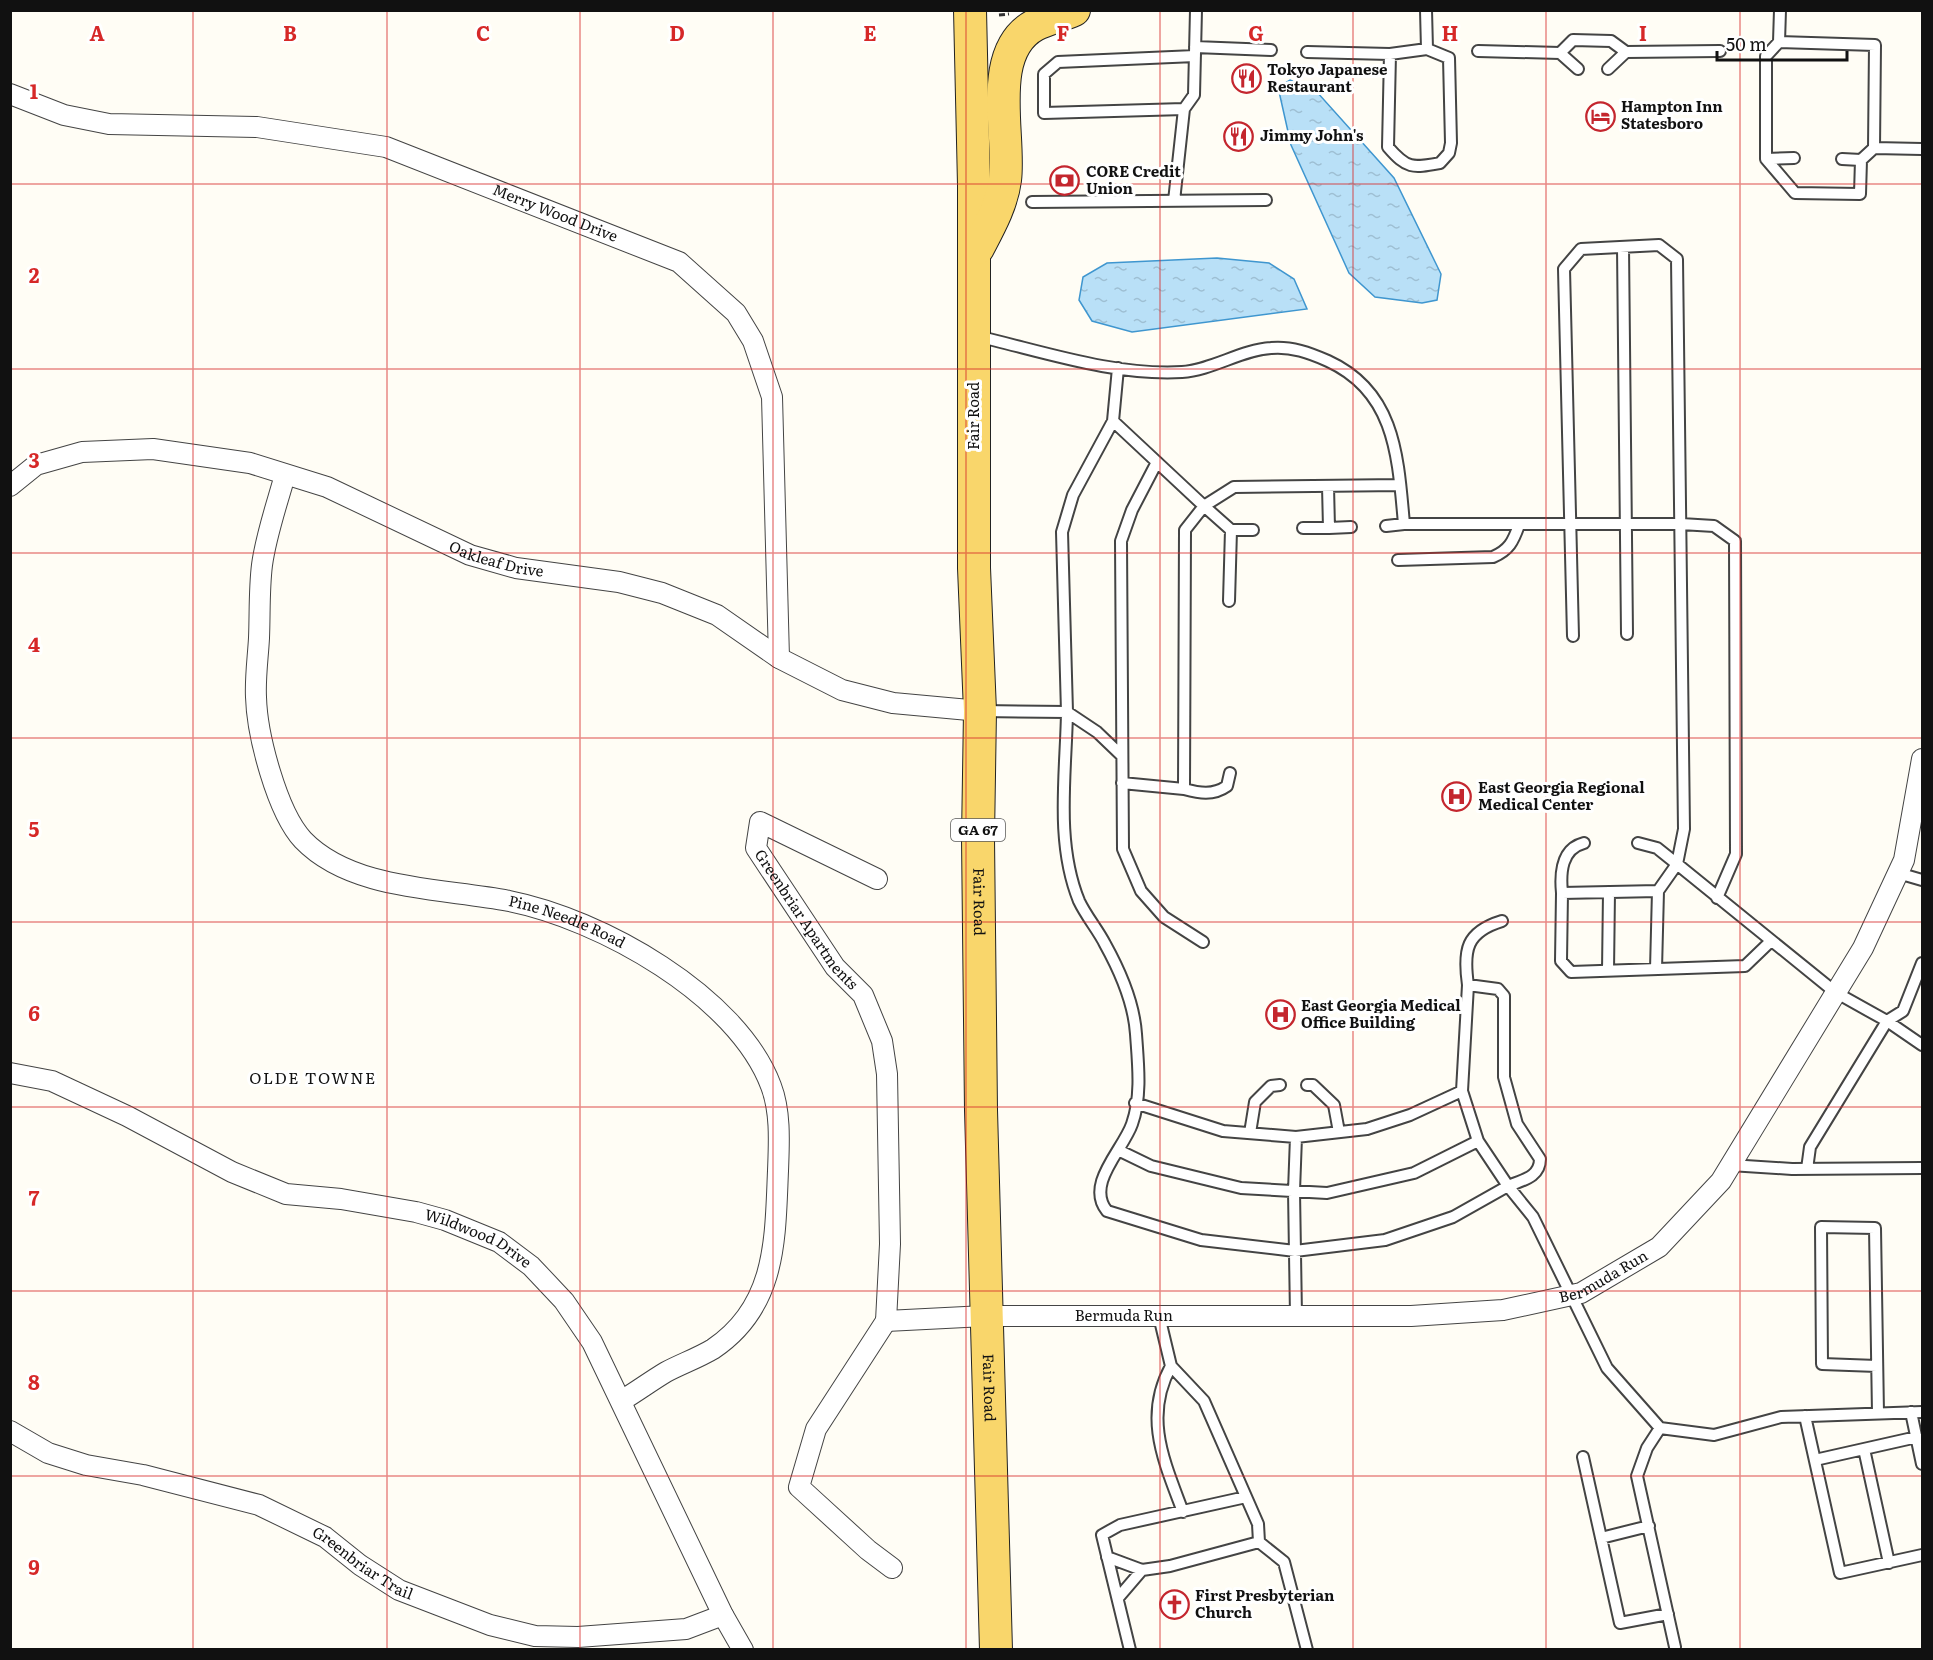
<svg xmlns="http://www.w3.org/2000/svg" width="1933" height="1660" viewBox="0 0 1933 1660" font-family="Literata,serif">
<defs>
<pattern id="water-ripples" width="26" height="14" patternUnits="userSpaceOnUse" patternTransform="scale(1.5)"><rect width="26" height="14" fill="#b9e0f7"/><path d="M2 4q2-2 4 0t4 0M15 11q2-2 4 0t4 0" fill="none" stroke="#9ebfd3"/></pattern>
</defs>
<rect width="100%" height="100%" fill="#fffdf5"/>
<path fill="url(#water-ripples)" stroke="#3f96cf" stroke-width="1.5" d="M1290,80L1317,92L1394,178L1441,274L1437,300L1422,303L1375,297L1349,273L1291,145L1278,87Z
M1217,258L1269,263L1294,279L1307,309L1132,332L1092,321L1079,300L1083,277L1107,263Z"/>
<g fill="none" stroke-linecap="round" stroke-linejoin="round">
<defs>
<path id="service" d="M1426,10L1427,49
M1780,10L1779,42L1875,45L1874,148L1922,149
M1779,42L1766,56V159L1795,193L1860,194L1861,160
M1195,47L1271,50
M1478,51L1560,53L1573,40L1611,41L1626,52L1720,51
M1307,52L1390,54L1427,49L1449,58L1451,143L1449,153L1440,163C1412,168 1407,169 1388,147L1390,54
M1560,53L1578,69
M1608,69L1626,52
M1184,109L1044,113V74L1058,62L1195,56
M1766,159L1794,158
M1842,159L1861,160L1874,148
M1174,201L1184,109L1194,95L1196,10
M1032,202L1266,200
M1623,247L1627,634
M976,336C1042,351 1113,376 1182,372C1212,370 1241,350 1271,348C1291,346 1310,353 1328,361C1396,392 1398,458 1404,524H1681L1714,526L1735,541L1736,854L1717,898
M1113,421L1204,506L1234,487L1400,485
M1157,462L1132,510L1121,541L1123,849L1141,891L1164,917L1203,942
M1386,526L1404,524
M1303,528H1329L1328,486
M1329,528L1351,527
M1231,530H1253
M1398,560L1493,557C1509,550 1513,542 1519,525
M1573,636L1564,269L1581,249L1659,245L1677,259L1684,829L1677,864L1835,992L1887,1021L1922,1045
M981,711L1067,712L1062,532L1073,495L1113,421L1118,368
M1121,755L1097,732L1067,712C1066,774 1055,842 1079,901C1086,916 1098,930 1105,944C1120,971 1134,1003 1136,1034C1138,1063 1142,1096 1132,1124C1123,1150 1085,1184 1107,1211L1201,1240L1295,1251L1385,1240L1453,1217L1508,1186L1533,1217L1607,1368L1660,1428L1714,1435L1781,1417L1922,1412
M1122,783L1184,789L1185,530L1204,506L1231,530L1229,601
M1184,789C1199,793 1213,796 1227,786L1230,773
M1638,843L1657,848L1677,864L1658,891L1562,893L1561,961L1571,972L1745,966L1771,941
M1898,873L1922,880
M1562,893C1560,873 1561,849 1584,843
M1656,969L1658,891
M1608,971L1609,892
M1468,985C1463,950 1466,932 1502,921
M1307,1085H1313L1334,1105L1339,1132
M1135,1103L1223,1131L1296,1137L1294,1191L1296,1316
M1250,1133L1255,1102L1271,1086L1280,1085
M1296,1137L1367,1129L1410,1115L1462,1091L1478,1141
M1118,1150L1151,1166L1241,1188L1327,1193L1414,1173L1478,1141L1508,1186C1523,1180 1540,1177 1540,1159L1517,1124L1504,1077V996L1498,989L1468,985L1462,1091
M1730,1165L1792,1169L1922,1168
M1807,1169L1810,1147L1887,1021L1903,1011L1922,963
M1159,1316L1171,1366L1204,1401L1258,1524L1259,1542L1284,1562L1307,1650
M1171,1366C1143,1417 1164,1461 1183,1512
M1877,1366L1822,1364L1821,1227L1875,1228L1878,1413
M1911,1412L1922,1464
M1805,1416L1840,1573L1922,1555
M1660,1428L1647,1448L1637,1476L1675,1647
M1864,1449L1889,1563
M1583,1457L1620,1623L1668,1614
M1815,1460L1917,1437
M1601,1538L1649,1526
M1107,1557L1142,1570L1170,1566L1259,1542
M1118,1598L1142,1570
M1130,1650L1102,1535L1120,1525L1246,1497"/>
<g id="minor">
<path id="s1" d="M10,94L64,115L109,124L257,127L386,147L679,262L736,313L753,341L772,397L779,658"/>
<path id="s2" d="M285,475C277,504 266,535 262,565C259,589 260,614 259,638C258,657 255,678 256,697C257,735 277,812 303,840C352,891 444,888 509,901C600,919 737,995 771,1086C781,1112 779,1144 778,1171C775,1239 777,1306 713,1349C698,1358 681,1364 666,1372C651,1381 636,1392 621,1401"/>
<path id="s3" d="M10,486L36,465L82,452L153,449L250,463L327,487L470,555L516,568L619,582L662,593L717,615L779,658L842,690L893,703L980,711"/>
<path id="s4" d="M877,879L760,822L756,848L835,967L863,995L882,1041L887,1074L890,1244L886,1321"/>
<path id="s5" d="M10,1073L52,1081L127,1116L232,1172L286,1194L341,1199L416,1212L445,1220L499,1242L531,1266L564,1301L592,1342L723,1615L743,1650"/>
<path id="s6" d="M886,1321L985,1316H1411L1503,1310L1581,1293L1659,1247L1721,1181L1863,948L1904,860L1922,759"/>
<path d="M886,1321L816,1429L799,1487L868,1550L892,1568"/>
<path id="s7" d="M10,1431L48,1453L86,1465L143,1475L259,1505L325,1537L360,1565L399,1590L490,1625L535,1636L578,1637L686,1629L723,1615"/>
</g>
<g id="primary">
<path id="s8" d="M970,10L974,185V568L980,711L978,838L981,1110L996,1650"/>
<path d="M978,248C989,227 1002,204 1005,180C1011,136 985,52 1035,25C1047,19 1061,16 1074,10"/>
</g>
</defs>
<use href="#service" stroke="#444" stroke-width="14"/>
<use href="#minor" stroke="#444" stroke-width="22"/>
<use href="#primary" stroke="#222" stroke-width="34"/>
<path stroke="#333" stroke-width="3" stroke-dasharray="6 3" stroke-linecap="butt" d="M999,15L1009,14"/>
<use href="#service" stroke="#fff" stroke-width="10"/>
<use href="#minor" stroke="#fff" stroke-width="20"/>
<use href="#primary" stroke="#f9d66b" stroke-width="32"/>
</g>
<path fill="none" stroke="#d62828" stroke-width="1.5" stroke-opacity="0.55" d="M193,10V1650M387,10V1650M580,10V1650M773,10V1650M966,10V1650M1160,10V1650M1353,10V1650M1546,10V1650M1740,10V1650M10,184H1922M10,369H1922M10,553H1922M10,738H1922M10,922H1922M10,1107H1922M10,1291H1922M10,1476H1922"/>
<defs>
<symbol id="restaurant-ring" viewBox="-11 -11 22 22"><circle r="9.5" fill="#fff" stroke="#c4262e" stroke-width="1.5"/><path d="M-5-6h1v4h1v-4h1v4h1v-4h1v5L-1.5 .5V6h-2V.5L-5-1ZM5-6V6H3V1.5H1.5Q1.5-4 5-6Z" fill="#c4262e"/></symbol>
<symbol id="hotel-ring" viewBox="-11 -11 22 22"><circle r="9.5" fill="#fff" stroke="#c4262e" stroke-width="1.5"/><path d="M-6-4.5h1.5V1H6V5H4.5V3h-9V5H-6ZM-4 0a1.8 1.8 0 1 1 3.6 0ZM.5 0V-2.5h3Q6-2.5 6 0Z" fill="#c4262e"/></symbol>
<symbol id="bank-ring" viewBox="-11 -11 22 22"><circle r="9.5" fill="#fff" stroke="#c4262e" stroke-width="1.5"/><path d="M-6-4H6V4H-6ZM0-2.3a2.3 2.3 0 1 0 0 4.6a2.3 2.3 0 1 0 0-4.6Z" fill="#c4262e"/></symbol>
<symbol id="hospital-ring" viewBox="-11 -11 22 22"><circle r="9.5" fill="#fff" stroke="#c4262e" stroke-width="1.5"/><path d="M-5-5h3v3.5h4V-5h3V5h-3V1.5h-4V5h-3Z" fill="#c4262e"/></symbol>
<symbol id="church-ring" viewBox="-11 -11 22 22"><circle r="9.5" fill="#fff" stroke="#c4262e" stroke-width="1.5"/><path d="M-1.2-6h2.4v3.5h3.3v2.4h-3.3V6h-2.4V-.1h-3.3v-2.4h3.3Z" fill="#c4262e"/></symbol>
</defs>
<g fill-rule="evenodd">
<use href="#restaurant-ring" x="1230" y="62" width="33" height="33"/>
<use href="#hotel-ring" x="1584" y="100" width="33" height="33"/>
<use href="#restaurant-ring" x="1222" y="120" width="33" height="33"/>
<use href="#bank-ring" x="1048" y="164" width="33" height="33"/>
<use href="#hospital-ring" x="1440" y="780" width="33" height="33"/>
<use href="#hospital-ring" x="1264" y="998" width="33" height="33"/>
<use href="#church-ring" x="1158" y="1588" width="33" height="33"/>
</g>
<g text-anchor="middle" stroke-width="6" stroke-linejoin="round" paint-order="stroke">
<rect fill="#fff" stroke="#585858" stroke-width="1.5" x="951" y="819" width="54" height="22" rx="4.5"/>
<g font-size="14" font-weight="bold" fill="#111">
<text x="978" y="835">GA 67</text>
</g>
<g font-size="15" font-weight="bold" fill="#111" stroke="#fff" text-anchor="start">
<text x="1267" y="75">Tokyo Japanese<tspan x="1267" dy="17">Restaurant</tspan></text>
<text x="1621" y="112">Hampton Inn<tspan x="1621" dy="17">Statesboro</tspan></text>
<text x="1260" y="141">Jimmy John's</text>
<text x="1086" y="177">CORE Credit<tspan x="1086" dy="17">Union</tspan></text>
<text x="1478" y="793">East Georgia Regional<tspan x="1478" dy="17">Medical Center</tspan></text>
<text x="1301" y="1011">East Georgia Medical<tspan x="1301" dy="17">Office Building</tspan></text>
<text x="1195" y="1601">First Presbyterian<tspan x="1195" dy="17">Church</tspan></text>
</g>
<g font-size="15" fill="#111" stroke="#fff">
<text dy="5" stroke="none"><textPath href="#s1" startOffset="564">Merry Wood Drive</textPath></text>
<text transform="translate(974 416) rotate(-90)" y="5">Fair Road</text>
<text dy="5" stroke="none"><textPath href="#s3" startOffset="516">Oakleaf Drive</textPath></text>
<text dy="5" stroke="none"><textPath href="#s8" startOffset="892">Fair Road</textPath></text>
<text dy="5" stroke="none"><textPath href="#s4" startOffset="244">Greenbriar Apartments</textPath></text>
<text dy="5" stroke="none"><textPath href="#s2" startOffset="658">Pine Needle Road</textPath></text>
<text dy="5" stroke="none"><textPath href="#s5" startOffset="502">Wildwood Drive</textPath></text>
<text dy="5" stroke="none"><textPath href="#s6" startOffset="724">Bermuda Run</textPath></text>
<text dy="5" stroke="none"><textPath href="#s6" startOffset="238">Bermuda Run</textPath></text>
<text dy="5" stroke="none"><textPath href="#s8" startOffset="1378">Fair Road</textPath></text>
<text dy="5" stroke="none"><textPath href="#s7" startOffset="381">Greenbriar Trail</textPath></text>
</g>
<g font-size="16" letter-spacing="1.5" fill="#111" stroke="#fff">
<text x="313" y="1084">OLDE TOWNE</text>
</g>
</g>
<g font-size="20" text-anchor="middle" font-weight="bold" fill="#d62828" stroke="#fff" stroke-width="6" stroke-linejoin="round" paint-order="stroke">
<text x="97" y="41">A</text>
<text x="290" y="41">B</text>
<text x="483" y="41">C</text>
<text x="677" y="41">D</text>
<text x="870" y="41">E</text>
<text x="1063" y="41">F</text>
<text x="1256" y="41">G</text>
<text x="1450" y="41">H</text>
<text x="1643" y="41">I</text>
<text x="34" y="99">1</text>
<text x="34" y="283">2</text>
<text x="34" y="468">3</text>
<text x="34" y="652">4</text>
<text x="34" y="837">5</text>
<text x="34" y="1021">6</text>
<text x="34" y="1206">7</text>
<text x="34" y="1390">8</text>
<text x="34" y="1575">9</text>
</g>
<rect width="1933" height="1660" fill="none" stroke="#111111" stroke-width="24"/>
<path d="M1717 51v9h130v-9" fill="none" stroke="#111111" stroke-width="3"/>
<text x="1726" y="51" font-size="18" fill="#111111" stroke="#ffffff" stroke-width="4.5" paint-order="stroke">50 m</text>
</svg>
